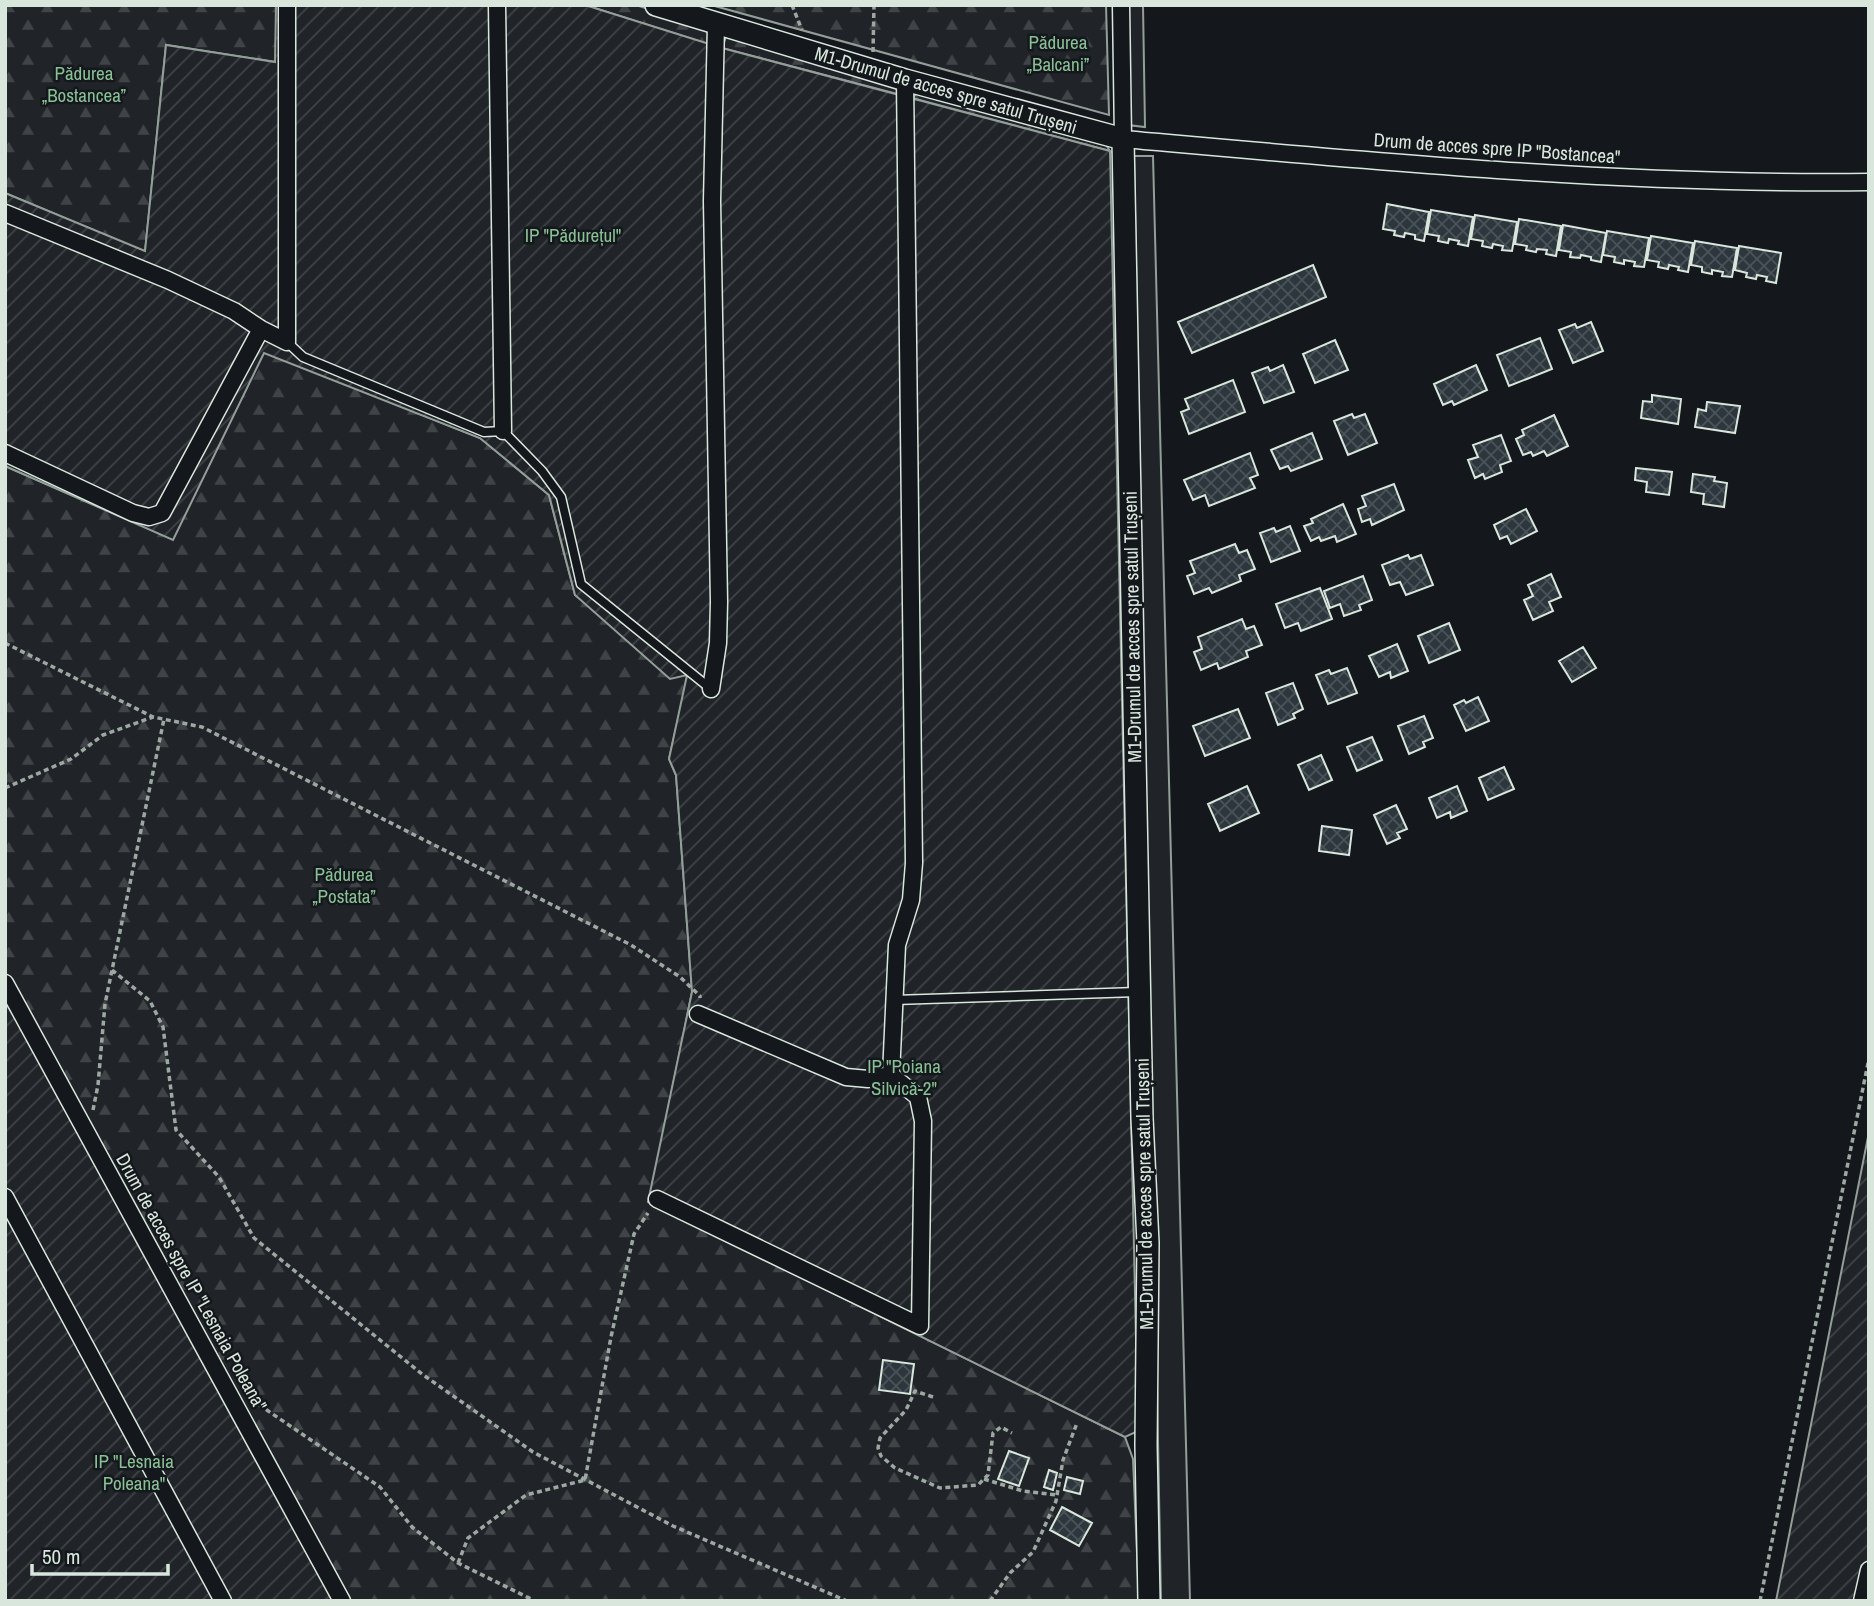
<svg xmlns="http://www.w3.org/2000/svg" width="1874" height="1606" viewBox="0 0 1874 1606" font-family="'Archivo Narrow',sans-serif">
<defs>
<pattern id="forest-firs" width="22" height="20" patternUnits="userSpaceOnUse" patternTransform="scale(1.75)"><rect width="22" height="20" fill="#202428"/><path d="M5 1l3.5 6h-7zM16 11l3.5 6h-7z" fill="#404447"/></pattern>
<pattern id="garden-furrows" width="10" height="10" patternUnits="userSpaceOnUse" patternTransform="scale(1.75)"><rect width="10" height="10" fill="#202428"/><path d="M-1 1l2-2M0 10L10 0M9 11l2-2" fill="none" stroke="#404447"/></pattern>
<pattern id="building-cross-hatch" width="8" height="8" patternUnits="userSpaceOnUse" patternTransform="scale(1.75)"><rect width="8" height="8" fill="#2c363c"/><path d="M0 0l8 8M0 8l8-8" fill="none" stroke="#4a5358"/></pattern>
</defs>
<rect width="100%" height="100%" fill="#14181c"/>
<path fill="#202428" stroke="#939e99" stroke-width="2" d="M1126,5H1143L1145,127L1128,125Z
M1134,156H1153L1190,1601H1161Z"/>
<path fill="url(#forest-firs)" stroke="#939e99" stroke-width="2" d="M5,5H276V62L166,45L145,252L5,193Z
M585,5H636L707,28L711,34V45Z
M711,5H1106L1109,115Z
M727,34L897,84L901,95L722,48Z
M920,90L1104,142L1110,151L912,98Z
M264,352L480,438L549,495L575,595L688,675L669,759L676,775L692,992L649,1202L1125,1437L1133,1459L1139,1601H349L5,972V466L173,539Z"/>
<path fill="url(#garden-furrows)" stroke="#939e99" stroke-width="2" d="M276,5H585L722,48L1110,151L1138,1431L1125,1437L648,1202L692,992L676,775L669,759L687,675L670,679L575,595L549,495L480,438L264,353L173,540L5,466V193L145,251L166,45L275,62Z
M5,972L349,1601H5Z
M1869,1132V1601H1776Z"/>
<path fill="url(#building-cross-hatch)" stroke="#d8e6dc" stroke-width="2" d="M1387,204L1429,212L1424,241L1415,239V235L1405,233L1404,237L1394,235L1395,231L1383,229Z
M1431,210L1473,217L1468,246L1458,244L1459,241L1449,239L1448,243L1438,241L1439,236L1427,234Z
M1475,215L1517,222L1512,251L1502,250L1503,246L1493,244L1492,248L1482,246L1483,241L1471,239Z
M1519,219L1561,226L1556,256L1546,254L1547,250L1537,249L1536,252L1526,250L1527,246L1515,244Z
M1563,225L1606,233L1601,262L1591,260V257L1581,255L1580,258L1570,257L1571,252L1559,250Z
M1607,231L1649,238L1644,267L1634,266L1635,262L1624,260V264L1614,262L1615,257L1603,255Z
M1651,236L1693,243L1688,272L1678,270L1679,267L1669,265L1668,269L1658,267L1659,262L1647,260Z
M1695,241L1737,248L1732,277L1722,276L1723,272L1712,270V274L1702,272V267L1691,265Z
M1739,246L1781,253L1776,283L1766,281L1767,277L1757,275L1756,279L1746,277L1747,273L1735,270Z
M1313,265L1326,297L1192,353L1178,322Z
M1591,322L1603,351L1573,363L1559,330L1575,324L1577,328Z
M1540,338L1552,369L1509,386L1497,355Z
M1335,340L1348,370L1315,383L1303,354Z
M1283,365L1294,392L1264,403L1252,373L1268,367L1270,371Z
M1476,365L1487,390L1454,405L1452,401L1443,405L1434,384Z
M1233,380L1245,412L1189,434L1181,412L1189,409L1185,399Z
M1652,395L1681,399L1678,424L1641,418L1643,401L1652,402Z
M1707,402L1740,406L1735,433L1695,427L1698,409L1706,411Z
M1352,414L1354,418L1365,414L1377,443L1348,455L1334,421Z
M1554,415L1568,446L1547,456L1544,451L1533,456L1531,452L1523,455L1516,439L1524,435L1522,430Z
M1312,433L1322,459L1291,471L1288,466L1280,469L1271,450Z
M1501,435L1511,461L1500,465L1502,472L1485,479L1483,474L1475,478L1468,460L1478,457L1473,445Z
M1250,453L1258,475L1250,478L1255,488L1209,506L1205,495L1193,500L1184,480Z
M1636,468L1672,472L1669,495L1646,492L1647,482L1635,480Z
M1693,474L1715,477L1714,481L1727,483L1724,507L1703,504L1704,494L1691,492Z
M1394,484L1404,510L1372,525L1370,519L1362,522L1358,509L1366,506L1362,496Z
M1343,504L1356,534L1337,542L1335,536L1321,541L1319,537L1311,541L1304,526L1313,523L1311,519Z
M1526,509L1537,531L1511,544L1507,536L1500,539L1494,525Z
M1290,526L1300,551L1271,562L1260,533L1274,528L1276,532Z
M1235,544L1239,553L1247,550L1255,569L1239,575L1241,581L1212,593L1209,588L1194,594L1187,576L1195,573L1190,561Z
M1408,555L1410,559L1421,555L1433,585L1406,595L1400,582L1390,585L1382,565Z
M1551,574L1561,597L1549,602L1553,611L1533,620L1524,600L1533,596L1528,585Z
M1363,576L1372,600L1359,605L1361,610L1344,616L1340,604L1330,608L1324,591Z
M1320,588L1332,619L1301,631L1298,623L1285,628L1276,604Z
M1242,619L1246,629L1254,626L1262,645L1246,651L1248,657L1219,669L1217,663L1201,670L1194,652L1202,649L1198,637Z
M1449,623L1460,650L1429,663L1418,636Z
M1397,644L1408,671L1391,678L1390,672L1379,677L1369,656Z
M1583,647L1596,668L1572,682L1559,661Z
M1347,668L1357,693L1328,704L1316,675L1329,670L1331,674Z
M1293,683L1303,709L1293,714L1295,718L1278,725L1266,693Z
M1478,697L1489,721L1466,731L1454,705L1464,700L1466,703Z
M1238,709L1250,738L1205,756L1193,726Z
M1424,716L1433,738L1423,742L1425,747L1409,754L1398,726Z
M1372,737L1382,760L1357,771L1347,747Z
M1321,755L1332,780L1309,790L1298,765Z
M1504,767L1514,789L1488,800L1479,778Z
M1247,786L1259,813L1220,831L1208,804Z
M1457,786L1467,811L1451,818L1450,812L1437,818L1429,798Z
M1396,805L1407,829L1397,833L1400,838L1387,844L1374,815Z
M1322,826L1352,830L1349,855L1319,851Z
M883,1360L914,1364L910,1394L879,1390Z
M1009,1451L1029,1458L1019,1486L998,1479Z
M1049,1470L1057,1473L1053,1490L1044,1487Z
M1067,1477L1083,1481L1080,1494L1064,1490Z
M1062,1507L1092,1523L1079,1546L1050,1530Z"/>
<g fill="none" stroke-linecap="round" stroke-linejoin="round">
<defs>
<path id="service" d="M287,342L303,357L484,432L503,431L542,471L561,497L581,584L711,689
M894,1000L1137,992"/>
<path id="minor" d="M497,5L503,431
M1121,5L1123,139C1371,161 1619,185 1869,182
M5,213L168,280L234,311L261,329L287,342V5
M5,453L133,513L149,517L162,513L261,329
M711,689L718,643L719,602L712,201L716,24
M5,983L342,1601
M698,1014L846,1077L868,1079L891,1075
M5,1197L223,1601
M657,1199L920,1326L923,1121L918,1097L891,1075L897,945L911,900L914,863L905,80
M1862,1601L1869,1570"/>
<path id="tertiary" d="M656,5L905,80L1123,139L1142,1118L1148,1243L1146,1445L1149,1601"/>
</defs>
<use href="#service" stroke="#d8e6dc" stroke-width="11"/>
<use href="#minor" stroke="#d8e6dc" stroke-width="19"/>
<use href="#tertiary" stroke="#d8e6dc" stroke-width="24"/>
<path stroke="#9da8a2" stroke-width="3.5" stroke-dasharray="5 3.5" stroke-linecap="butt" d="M792,5L802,30
M873,52L874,5
M5,643L153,717L202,727L631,945L680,977L700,996V998
M5,788L71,759L103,735L153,717
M112,970L150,1001L163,1027L176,1130L219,1177L254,1238L422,1374L533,1452L673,1526L847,1601
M93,1110L98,1085L105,1004L164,719
M933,1397L915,1391L906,1410L880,1438L878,1448L881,1456L895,1468L940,1488L978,1485L988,1475L993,1433L1001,1427L1012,1433
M252,1400L380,1487L412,1527L458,1563L535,1601
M984,1479L1023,1491L1057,1495
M458,1563L468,1538L526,1495L585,1480L611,1337L634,1234L648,1213
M990,1601L1010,1573L1033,1552L1056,1501L1063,1460L1077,1423
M1760,1601L1869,1058"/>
<use href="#service" stroke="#14181c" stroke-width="8"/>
<use href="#minor" stroke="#14181c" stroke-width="16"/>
<use href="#tertiary" stroke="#14181c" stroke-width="21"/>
</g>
<g text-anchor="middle" stroke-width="5" stroke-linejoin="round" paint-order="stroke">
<g font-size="19" fill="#8ac095" stroke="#14181c">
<text x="1058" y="49">Pădurea<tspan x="1058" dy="22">„Balcani”</tspan></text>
<text x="84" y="80">Pădurea<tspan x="84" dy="22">„Bostancea”</tspan></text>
<text x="573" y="242">IP "Pădurețul"</text>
<text x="344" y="881">Pădurea<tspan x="344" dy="22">„Postata”</tspan></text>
<text x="904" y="1073">IP "Poiana<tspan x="904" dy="22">Silvică-2"</tspan></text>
<text x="134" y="1468">IP "Lesnaia<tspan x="134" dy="22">Poleana"</tspan></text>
</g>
<g font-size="19" fill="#d8e6dc" stroke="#14181c">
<text transform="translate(946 90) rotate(16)" y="7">M1-Drumul de acces spre satul Trușeni</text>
<text transform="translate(1497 148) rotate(4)" y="7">Drum de acces spre IP "Bostancea"</text>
<text transform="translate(1132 627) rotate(-91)" y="7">M1-Drumul de acces spre satul Trușeni</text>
<text transform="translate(1144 1194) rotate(-91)" y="7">M1-Drumul de acces spre satul Trușeni</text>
<text transform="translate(192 1282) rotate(61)" y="7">Drum de acces spre IP "Lesnaia Poleana"</text>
</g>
</g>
<rect width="1874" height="1606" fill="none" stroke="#d8e6dc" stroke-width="14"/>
<path d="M32 1564v10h136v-10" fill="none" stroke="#d8e6dc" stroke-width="3.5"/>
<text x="42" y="1564" font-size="21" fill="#d8e6dc" stroke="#14181c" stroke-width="5" paint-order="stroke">50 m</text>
</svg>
